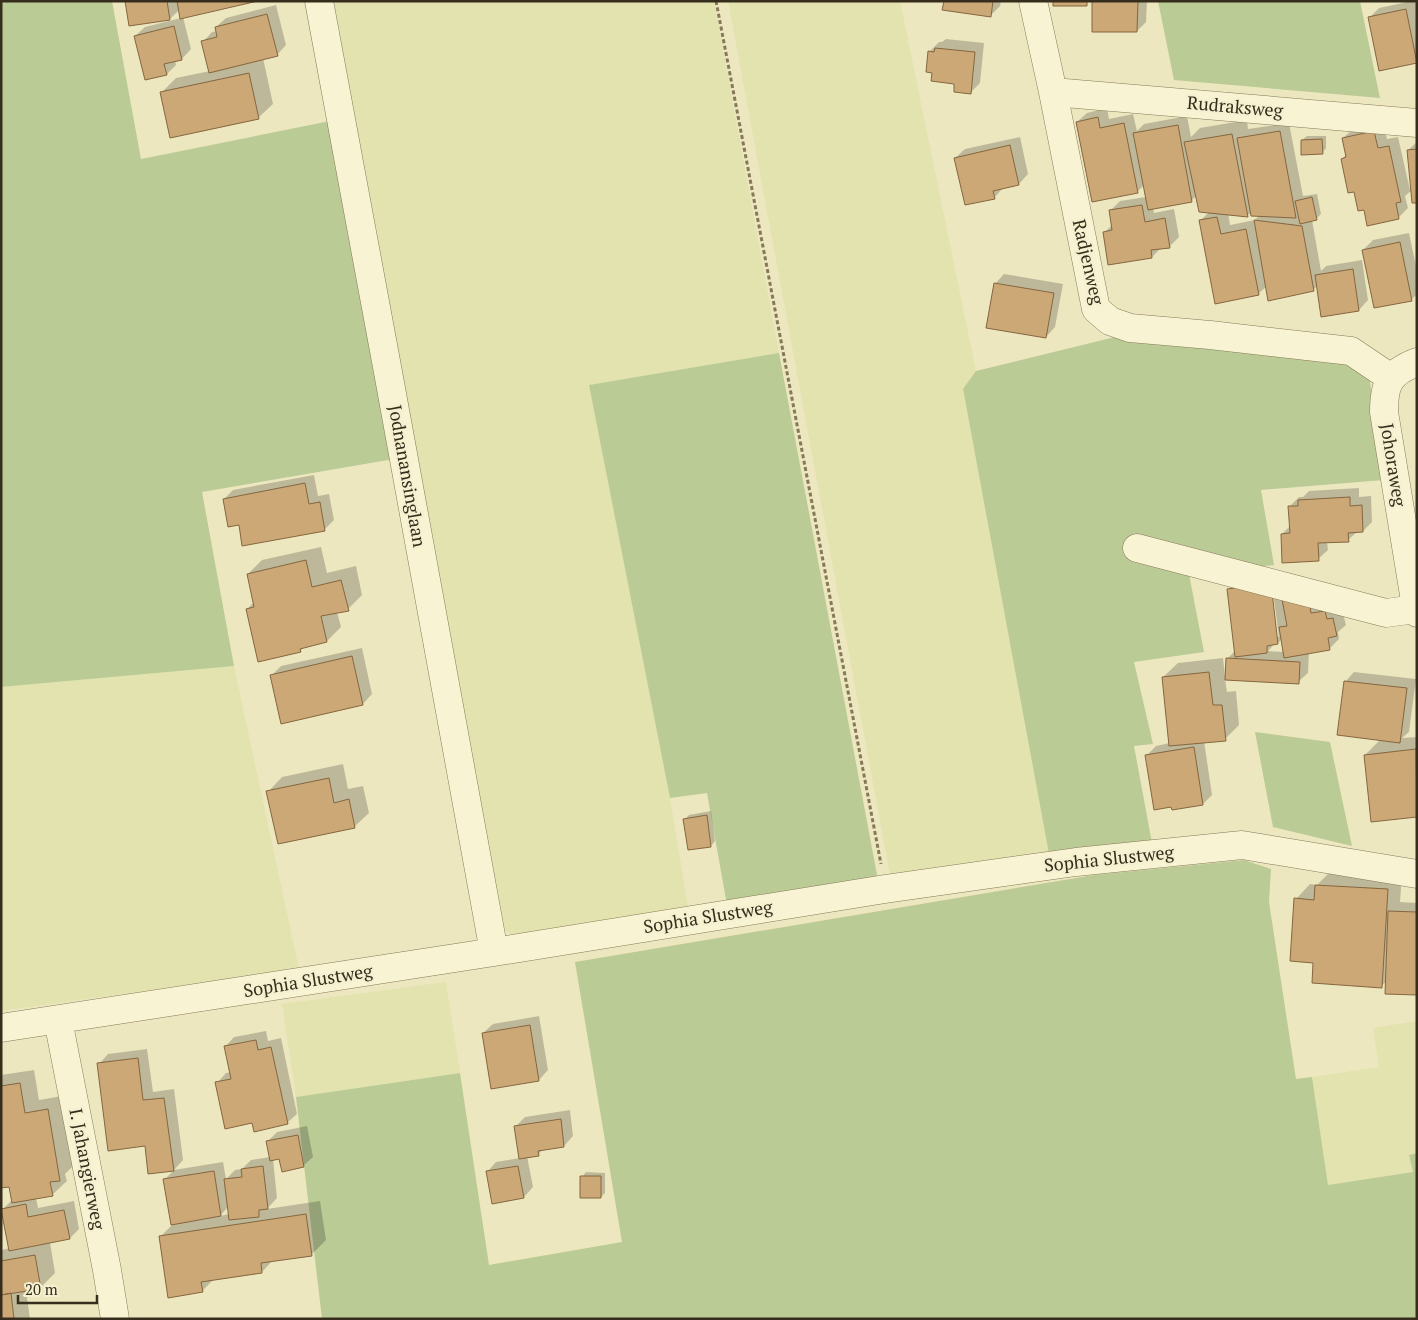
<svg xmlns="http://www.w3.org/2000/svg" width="1418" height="1320" viewBox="0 0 1418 1320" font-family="'PT Serif',serif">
<rect width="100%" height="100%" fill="#ede7c0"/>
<path fill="#e2e3ae" d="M326,1H714L779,353L589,385L670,798L689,913L524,939L507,932L499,924Z
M728,1H900L976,371L963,390L1049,854L890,875Z
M234,666L299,969L1,1011V687Z
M446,982L460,1073L296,1097L282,1004Z
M1417,1021V1153L1409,1155L1413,1172L1328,1185L1312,1077L1379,1067L1373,1028Z"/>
<path fill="#bbcb95" d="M1,1H112L141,159L330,121L394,459L202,492L234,666L1,687Z
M1158,1H1360L1380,98L1174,80Z
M1115,337L1350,358L1363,370L1370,382L1384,480L1261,490L1274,565L1189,574L1204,652L1134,662L1153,744L1134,746L1152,843L1049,854L963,389L976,371Z
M779,353L878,880L727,905L707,793L670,798L589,385Z
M1255,732L1330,742L1352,846L1273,827Z
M1244,860L1271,869L1269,902L1296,1079L1312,1077L1328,1185L1413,1172L1409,1155L1417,1153V1319H322L296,1097L460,1073L489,1265L622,1242L575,962L1094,875Z"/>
<path fill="#0003" fill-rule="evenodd" d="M126,1H252L183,17L191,49L182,59L175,60L176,65L167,74L146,79L135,36L145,27L181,18L180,9L168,21V19Z
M945,1H1001L1000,6L990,16Z
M1094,1H1147L1146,22L1137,31Z
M1412,1H1416L1417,6V62L1380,70L1369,18L1379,8Z
M276,5L286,45L277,55L263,58L273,104L258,118L161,93L176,78L210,71L203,42L212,32L217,31L216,27L226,18Z
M946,39L984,43L980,83L970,93L956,83L933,72L929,52L939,42H942Z
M1107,108L1109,119L1133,114L1137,131L1144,124L1187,116L1191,137L1200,128L1247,120L1248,129L1289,123L1303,196L1317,194L1321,214L1317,218L1312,220L1321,271L1326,266L1362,260L1368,300L1359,310L1318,285L1313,290L1267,286L1258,294L1200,221L1209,212L1197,195L1191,201L1153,208L1154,213L1174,209L1179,237L1169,247L1161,248L1152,257L1105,232L1113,224L1111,210L1120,201L1146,197L1144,185L1137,192L1077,122L1087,113ZM1252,212L1260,215L1255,220L1230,225L1228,213L1248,215Z
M1383,122L1387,139L1398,137L1410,190H1412L1405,196L1408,208L1399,217L1368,224L1365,208L1355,190L1342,159L1347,154L1343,138L1353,129Z
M1307,136H1326V148L1322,153L1302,140Z
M1020,137L1028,174L1019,184L1003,188L994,198L955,158L965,149Z
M1417,142V201L1408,150Z
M1409,233L1417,271V294L1411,300L1363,250L1373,240Z
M1004,274L1063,284L1055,327L1046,337L995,284Z
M314,475L318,496L329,494L334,520L324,530L240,524L224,499L233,490Z
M1359,488V497L1371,496L1372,522L1363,531L1357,532L1348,540L1327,542L1328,550L1318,559L1282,534L1290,526L1289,507L1299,497H1303L1309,491Z
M321,547L327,573L356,566L362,595L348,609L337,612L341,627L327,641L305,646L300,651L247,609L254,602L248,574L262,560Z
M1280,575L1283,600L1293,590L1317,586L1320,604L1334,602L1336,611L1342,610L1346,625L1338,632L1339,639L1330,648L1309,652L1308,673L1298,682L1225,679L1227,692L1236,691L1239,725L1225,739L1204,741L1212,795L1203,804L1173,809L1172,805L1155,808L1147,755L1156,746L1170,743L1163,677L1178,663L1223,658L1225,676H1226L1228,658L1236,650L1228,590L1237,580ZM1269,577H1271L1279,637H1276ZM1282,639L1284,652L1268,651L1275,643H1278Z
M362,648L372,694L363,704L272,675L281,666Z
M1354,672L1416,679L1409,732L1402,738L1417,737V816L1365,755L1381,739L1345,682Z
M343,764L348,789L363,786L369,813L354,827L268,792L282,777Z
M711,811L715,841L711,846L685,819L689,815Z
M1331,871L1402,875L1400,902L1417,903V993L1387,981L1381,986L1315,961L1296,899L1310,884L1317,885Z
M539,1016L548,1070L539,1080L483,1033L493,1024Z
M266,1031L268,1041L281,1038L297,1114L287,1123L253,1122L217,1083L226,1073L231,1072L225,1047L234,1037Z
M147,1049L153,1092L174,1089L183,1160L174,1170L146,1145L99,1064L108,1054Z
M34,1070L39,1100L62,1096L74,1165L65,1174L67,1181L52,1195L36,1198L38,1208L74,1201L79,1229L70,1238L50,1242L55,1273L40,1288L26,1290L30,1319H1V1250L10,1248L2,1210L12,1200L10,1186L1,1182V1075Z
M570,1110L573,1136L564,1146L544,1148L538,1155L527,1156L533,1187L524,1197L487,1172L496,1162L520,1158L515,1127L525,1117Z
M307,1126L313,1157L303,1166L280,1158L273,1159L277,1198L267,1209L320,1201L326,1240L312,1254L273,1260L262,1272L214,1279L202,1291L160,1237L172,1225L164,1180L174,1170L223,1162L226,1179L235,1170L242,1169L251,1160L270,1157L268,1141L277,1132ZM228,1207L229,1214L220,1216Z
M586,1172L605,1173V1193L601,1197L582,1177Z"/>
<path fill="#cba876" stroke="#85663f" d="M125,1H167L170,20L129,26Z
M177,1H258L180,19Z
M944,1H993L991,17L942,10Z
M1053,1H1087V6H1053Z
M1092,1H1138L1137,32H1092Z
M1406,9L1417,63L1379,71L1368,17Z
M267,14L278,56L209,73L201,41L217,37L215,27Z
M174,26L182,60L164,64L167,75L145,80L134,36Z
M935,48L975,52L971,94L954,92V84L931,81L932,73L926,72L928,51L934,52Z
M249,73L259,119L170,138L160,92Z
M1098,117L1100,128L1124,123L1138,193L1092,202L1076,122Z
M1178,125L1192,202L1148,210L1133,133Z
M1280,131L1296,218L1251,216L1237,138Z
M1374,131L1378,148L1389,146L1401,202L1396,203L1399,219L1367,226L1364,210L1358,211L1354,192L1348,193L1341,159L1346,157L1342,138Z
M1232,134L1248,217L1199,212L1184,142Z
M1322,139L1323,154L1301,155V140Z
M1010,145L1019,185L993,191L995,199L965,205L954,158Z
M1417,149V203H1412L1407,150Z
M1312,197L1317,220L1300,224L1295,201Z
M1142,205L1145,222L1165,218L1170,248L1151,250L1152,258L1108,265L1103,232L1112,230L1109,210Z
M1217,217L1221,234L1246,229L1259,295L1215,304L1199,220Z
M1254,220L1302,226L1314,291L1268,301Z
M1400,242L1412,301L1374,308L1362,250Z
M1353,269L1359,311L1321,317L1315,275Z
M994,283L1054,293L1046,338L986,328Z
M305,483L309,504L320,502L325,531L242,546L239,525L228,527L223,499Z
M1350,497V506L1362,505L1363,532L1348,533L1349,542L1318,543L1319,561L1282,563L1281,534L1290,533L1288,506H1298V500Z
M306,560L312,587L341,580L349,611L321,616L327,642L300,649L301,652L258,662L246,609L254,607L247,574Z
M1271,583L1278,644L1267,646V653L1235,657L1227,589Z
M1308,595L1311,613L1325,611L1327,619L1333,618L1337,636L1328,638L1330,650L1284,658L1279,627L1287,626L1282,599Z
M352,656L363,705L281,724L270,675Z
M1226,658L1300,662L1299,684L1225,680Z
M1209,672L1213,705H1222L1226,741L1169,746L1162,677Z
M1344,681L1407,688L1400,743L1337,735Z
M1194,747L1203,805L1172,810L1171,807L1154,810L1145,755Z
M1416,749L1417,817L1371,822L1364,755Z
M329,778L334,803L349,799L355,828L278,844L266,791Z
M707,815L711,847L688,850L683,819Z
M1315,885L1388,889L1382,988L1312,983L1313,963L1290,961L1294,898L1314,900Z
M1388,911L1417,912V995L1385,994Z
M530,1025L539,1081L491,1089L482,1033Z
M256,1040L258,1050L271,1047L288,1124L254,1132L252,1123L225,1129L215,1082L231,1079L224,1046Z
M138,1058L143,1100L164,1098L174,1171L148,1174L145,1146L108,1151L97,1063Z
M20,1083L25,1113L48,1109L60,1181L50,1182L53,1196L12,1203L9,1187L1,1188V1086Z
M561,1119L564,1147L538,1151L539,1156L519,1159L514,1126Z
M298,1135L304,1167L282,1172L279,1159L270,1161L266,1141Z
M263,1166L268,1209L259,1210V1217L229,1220L224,1179L242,1177L241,1169Z
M518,1166L524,1198L492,1204L486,1171Z
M214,1171L221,1216L171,1225L163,1179Z
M580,1176H601V1198H580Z
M26,1204L28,1217L64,1210L70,1239L9,1251L1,1209Z
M306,1214L312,1256L261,1263L262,1273L201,1282L203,1292L168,1298L159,1236Z
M35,1255L41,1289L1,1295V1261Z
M11,1293L14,1319H1V1295Z"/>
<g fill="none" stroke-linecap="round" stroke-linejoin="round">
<defs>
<path id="minor" d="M319,1L388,372L494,952
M1033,1L1053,92L1096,309L1110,321L1130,328L1210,335L1351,351L1391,378
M1053,92L1417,123
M1417,362C1389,373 1384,383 1384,412L1417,613
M1137,548L1386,613L1416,609
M58,1020L107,1270L115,1319
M1,1028L494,952L885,889L1076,862L1242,845L1417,874"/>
</defs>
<use href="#minor" stroke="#867958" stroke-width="29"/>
<path stroke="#867958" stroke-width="3" stroke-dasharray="4 2.5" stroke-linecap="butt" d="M716,1L881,864"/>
<use href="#minor" stroke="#f8f4d3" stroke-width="28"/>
</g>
<g text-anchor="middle" stroke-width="5" stroke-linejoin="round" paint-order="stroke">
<g font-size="18" fill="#362d1d" stroke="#f5f0d0">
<text transform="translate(1235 107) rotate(5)" y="6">Rudraksweg</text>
<text transform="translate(1088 262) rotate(77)" y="6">Radjenweg</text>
<text transform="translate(1393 465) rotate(81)" y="6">Johoraweg</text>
<text transform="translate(407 476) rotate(80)" y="6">Jodnanansinglaan</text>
<text transform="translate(1109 859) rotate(-6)" y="6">Sophia Slustweg</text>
<text transform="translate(708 917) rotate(-9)" y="6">Sophia Slustweg</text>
<text transform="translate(308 981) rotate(-9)" y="6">Sophia Slustweg</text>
<text transform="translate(87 1169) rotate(79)" y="6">I. Jahangierweg</text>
</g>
</g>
<rect width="1418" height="1320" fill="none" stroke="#362d1d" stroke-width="5"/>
<path d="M18 1295v8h79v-8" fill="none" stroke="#362d1d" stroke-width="2.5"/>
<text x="25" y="1295" font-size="15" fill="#362d1d" stroke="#f5f0d0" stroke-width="4" paint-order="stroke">20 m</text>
</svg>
